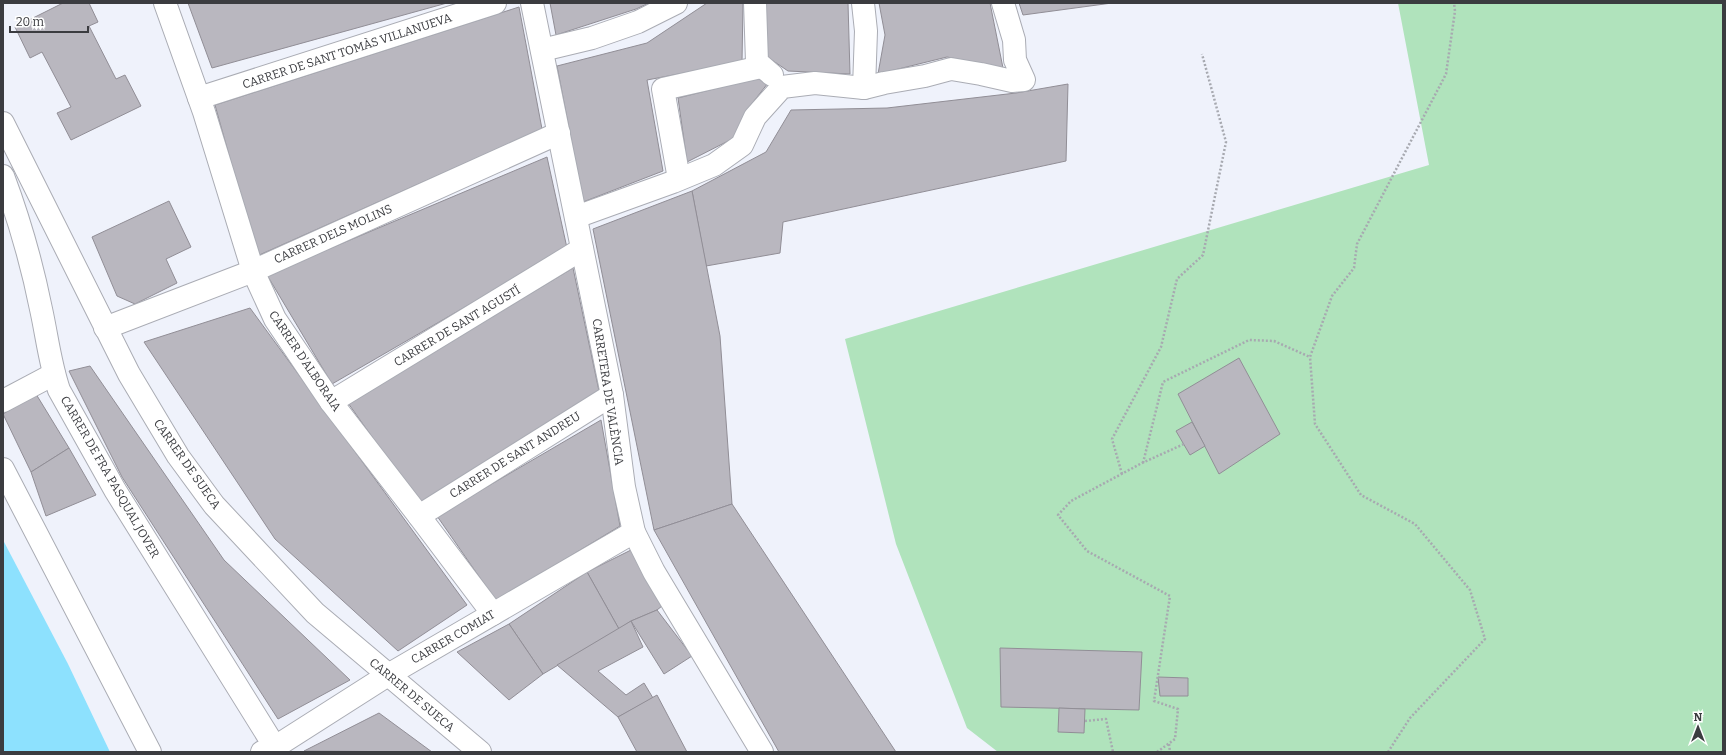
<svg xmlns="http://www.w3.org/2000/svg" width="1726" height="755" font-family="Bitter,serif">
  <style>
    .green { fill: #b0e3bc }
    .water { fill: #8de1fe }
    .building { fill: #b9b7bf; stroke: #918e96 }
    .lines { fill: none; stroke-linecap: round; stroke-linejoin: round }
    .street-casing { stroke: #aaacb4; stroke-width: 24 }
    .secondary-casing { stroke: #aaacb4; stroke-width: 24 }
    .path { stroke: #a7a9b0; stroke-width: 2.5; stroke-dasharray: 2 2; stroke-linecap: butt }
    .street { stroke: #fff; stroke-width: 22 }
    .secondary { stroke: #fff; stroke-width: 22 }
    .labels { text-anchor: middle; stroke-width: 3; stroke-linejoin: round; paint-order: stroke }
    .street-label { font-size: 12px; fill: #3b3c40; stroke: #fff }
  </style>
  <rect width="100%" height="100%" fill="#eff2fb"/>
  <polygon class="green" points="1398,3 1723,3 1723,752 998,752 967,728 896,544 845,339 1429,165"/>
  <polygon class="water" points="3,540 68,664 110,752 3,752"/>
  <g class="building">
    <polygon points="63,3 89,3 98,22 89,26 116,79 125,75 141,106 71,140 57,113 71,107 42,52 30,58 15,27"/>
    <polygon points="188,3 447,3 212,68"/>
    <polygon points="550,3 649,3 636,9 556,35"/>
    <polygon points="707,3 743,3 742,62 647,80 663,171 583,202 557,66 647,43"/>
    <polygon points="766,3 848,3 850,74 788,71 766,56"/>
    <polygon points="879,3 990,3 1003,68 947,57 878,74 885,35"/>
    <polygon points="1019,3 1112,3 1023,15"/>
    <polygon points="519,7 542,129 257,256 215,105"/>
    <polygon points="757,78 768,83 747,110 734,138 687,162 678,98"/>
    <polygon points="1068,84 1066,161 783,222 780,253 706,266 692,191 766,152 791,110 887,108 1016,93"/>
    <polygon points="547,157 567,248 332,384 267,275"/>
    <polygon points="692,191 720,336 732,504 654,530 593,229"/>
    <polygon points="169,201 191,247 166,259 177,283 135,304 117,296 92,237"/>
    <polygon points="573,268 599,391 419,503 348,403"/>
    <polygon points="250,308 467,605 398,651 275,539 144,342"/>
    <polygon points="1239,358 1280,434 1219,474 1178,394"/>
    <polygon points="90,366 224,560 350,680 278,719 122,477 69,371"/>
    <polygon points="36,394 69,448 31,472 3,414"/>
    <polygon points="601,420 620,526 496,601 437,516"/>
    <polygon points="1192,422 1205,446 1190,455 1176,431"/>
    <polygon points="69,448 96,495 46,516 31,472"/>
    <polygon points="732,504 896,752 779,752 654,530"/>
    <polygon points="633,549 662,606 657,610 631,621 619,629 587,572"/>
    <polygon points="587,572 619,629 543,674 509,624"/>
    <polygon points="657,610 692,656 664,674 631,621"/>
    <polygon points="631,621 643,647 598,671 626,695 644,683 653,698 618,717 557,665"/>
    <polygon points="509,624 543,674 509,700 457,652"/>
    <polygon points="1000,648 1142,652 1139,710 1001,707"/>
    <polygon points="1158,677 1188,678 1188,696 1160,696"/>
    <polygon points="657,695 687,752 637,752 618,717"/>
    <polygon points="1059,708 1085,709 1084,733 1058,732"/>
    <polygon points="379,713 432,752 304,751"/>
  </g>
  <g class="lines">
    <g class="street-casing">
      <g id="street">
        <polyline points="165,3 204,112 253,271 275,319 331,402 419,516 493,614"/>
        <polyline points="755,3 757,62 772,75"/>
        <polyline points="863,3 866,31 864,88"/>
        <polyline points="542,50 592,38 638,22 676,3"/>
        <polyline points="199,98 495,3"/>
        <polyline points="679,179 663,89 761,67"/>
        <polyline points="576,217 673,182 714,165 742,145 755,117 782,87 815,83 864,88 884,83 925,76 951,69 981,74 1012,81 1024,80 1015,60 1014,40 1003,3"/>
        <polyline points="105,328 253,271 559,133"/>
        <polyline points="3,401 54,374"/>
        <polyline points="331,402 582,249"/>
        <polyline points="3,469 150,752"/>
        <polyline points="419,516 612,395"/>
        <polyline points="262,752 275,747 388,675 634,532"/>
      </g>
    </g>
    <g class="secondary-casing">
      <g id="secondary">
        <polyline points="532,3 612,395 624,487 634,532 654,572 762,752"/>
        <polyline points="3,123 129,374 178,456 214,505 315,613 480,752"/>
        <path d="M3 176C19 219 32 264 41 309 47 336 50 364 59 390L115 490 278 752"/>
      </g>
    </g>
    <g class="path">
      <polyline points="1143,463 1163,382 1249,340 1274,341 1310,357"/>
      <polyline points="1122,474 1112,439 1161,347 1177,279 1203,255 1226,142 1202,54"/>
      <polyline points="1085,721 1106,719 1113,752"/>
      <polyline points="1169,744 1170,752"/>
      <polyline points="1157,752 1175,739 1178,709 1154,701 1170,596 1087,551 1058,515 1071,501 1142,463 1184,444"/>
      <polyline points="1388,752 1410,718 1485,639 1470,590 1415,524 1361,495 1315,424 1310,357 1332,296 1354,268 1357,244 1446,74 1455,11 1454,3"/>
    </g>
    <use href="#street" class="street"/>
    <use href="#secondary" class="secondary"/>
  </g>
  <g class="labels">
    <g class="street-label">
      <text transform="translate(347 51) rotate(-18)" y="4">CARRER DE SANT TOMÀS VILLANUEVA</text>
      <text transform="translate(333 234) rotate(-24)" y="4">CARRER DELS MOLINS</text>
      <text transform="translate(457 326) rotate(-31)" y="4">CARRER DE SANT AGUSTÍ</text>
      <text transform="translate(305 361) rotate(56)" y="4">CARRER D'ALBORAIA</text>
      <text transform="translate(608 392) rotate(81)" y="4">CARRETERA DE VALÈNCIA</text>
      <text transform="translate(515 455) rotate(-32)" y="4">CARRER DE SANT ANDREU</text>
      <text transform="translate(187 464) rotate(55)" y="4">CARRER DE SUECA</text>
      <text transform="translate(110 477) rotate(60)" y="4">CARRER DE FRA PASQUAL JOVER</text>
      <text transform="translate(453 637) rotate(-30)" y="4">CARRER COMIAT</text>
      <text transform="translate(412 695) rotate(40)" y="4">CARRER DE SUECA</text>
    </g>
  </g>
  <rect width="1726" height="755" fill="none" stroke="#3b3c40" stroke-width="8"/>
  <g transform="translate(1698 727)" stroke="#ffffff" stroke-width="3" paint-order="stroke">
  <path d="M0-3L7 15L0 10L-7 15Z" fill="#3b3c40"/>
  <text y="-6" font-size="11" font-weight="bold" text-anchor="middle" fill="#3b3c40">N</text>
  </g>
  <path d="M10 26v6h78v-6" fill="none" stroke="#3b3c40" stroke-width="2"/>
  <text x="16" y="26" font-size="12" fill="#3b3c40" stroke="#ffffff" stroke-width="3" paint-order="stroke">20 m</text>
</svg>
